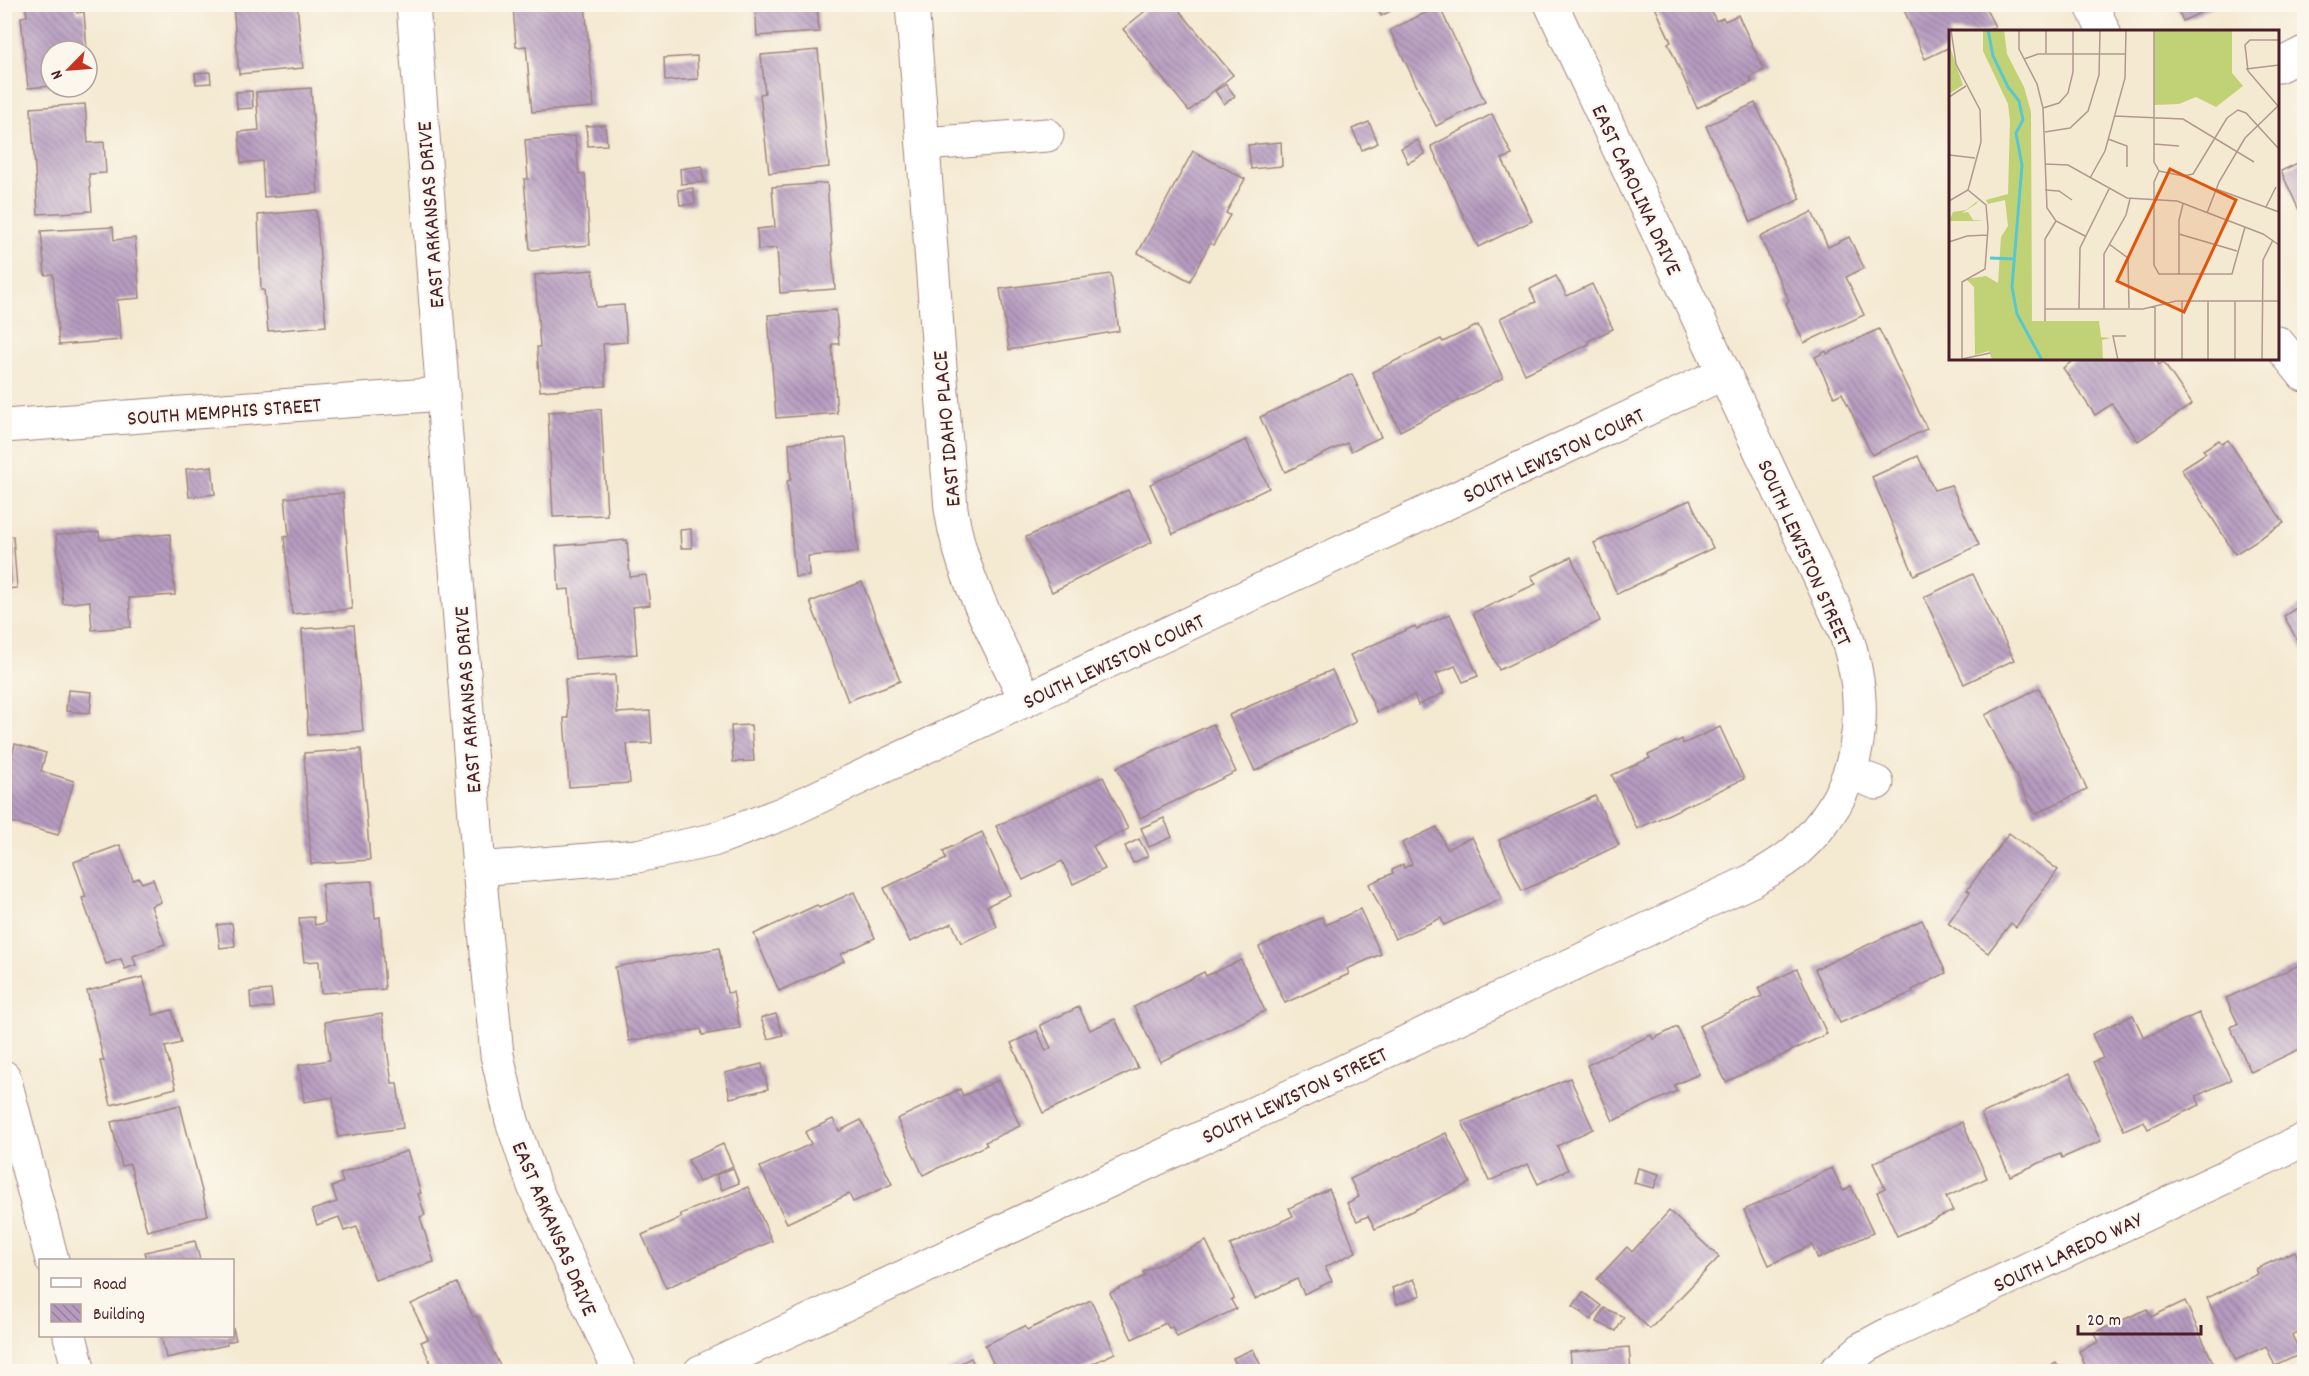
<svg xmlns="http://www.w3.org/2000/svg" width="2309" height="1376" font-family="Dekko,sans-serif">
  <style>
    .building { fill: url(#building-back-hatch) }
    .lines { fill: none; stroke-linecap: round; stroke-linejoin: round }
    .minor-casing { stroke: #9f847e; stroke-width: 35 }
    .minor { stroke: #fff; stroke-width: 33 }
    .labels { text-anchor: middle; stroke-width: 4.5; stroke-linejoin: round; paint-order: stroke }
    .street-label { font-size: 22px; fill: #4a1f2b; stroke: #fbf7ec }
    .inset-river { fill: none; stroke: #59c7cf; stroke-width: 3 }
    .inset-road { fill: none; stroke: #b0988f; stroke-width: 1.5 }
    .view { fill: #e0560e; fill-opacity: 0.15; stroke: #e0560e; stroke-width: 3 }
    .inset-edge { fill: none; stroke: #4a1f2b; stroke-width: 3 }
  </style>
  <defs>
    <pattern id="building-back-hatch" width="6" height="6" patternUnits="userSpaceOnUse" patternTransform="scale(1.5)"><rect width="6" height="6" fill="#b59bc0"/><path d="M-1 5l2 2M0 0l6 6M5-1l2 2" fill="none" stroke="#957e9c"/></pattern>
  </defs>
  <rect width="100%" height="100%" fill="#fbf7ec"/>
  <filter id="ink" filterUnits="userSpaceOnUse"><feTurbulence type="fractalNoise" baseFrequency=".0167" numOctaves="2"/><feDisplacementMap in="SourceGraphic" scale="12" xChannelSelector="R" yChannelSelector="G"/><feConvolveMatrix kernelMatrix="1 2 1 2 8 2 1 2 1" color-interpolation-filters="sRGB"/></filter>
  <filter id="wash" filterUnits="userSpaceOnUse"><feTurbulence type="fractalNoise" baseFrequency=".008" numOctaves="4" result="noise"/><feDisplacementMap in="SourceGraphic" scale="24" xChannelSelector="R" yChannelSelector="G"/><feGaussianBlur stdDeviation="1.35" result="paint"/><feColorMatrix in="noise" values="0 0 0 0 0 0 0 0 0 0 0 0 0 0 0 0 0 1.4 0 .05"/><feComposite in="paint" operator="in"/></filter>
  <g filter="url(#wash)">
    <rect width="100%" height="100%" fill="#f4e9d1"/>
    <g id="blocks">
      <g class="building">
        <polygon points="25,4 76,4 77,13 84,12 87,51 51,51 51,86 28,88 21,17 27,16"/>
        <polygon points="233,4 297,4 303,68 239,74"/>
        <polygon points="513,4 585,4 594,107 532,112 526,46 516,47"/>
        <polygon points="755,4 817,4 819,32 757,36"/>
        <polygon points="1029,4 1098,4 1098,8 1028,7"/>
        <polygon points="1154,4 1174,4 1233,75 1189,111 1123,29"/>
        <polygon points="1376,4 1404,4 1381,16"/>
        <polygon points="1660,4 1717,4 1710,8 1716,21 1723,18 1725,21 1738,15 1764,70 1750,77 1752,82 1697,108 1668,43 1671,42 1655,7"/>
        <polygon points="2175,4 2218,4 2183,21"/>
        <polygon points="1902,5 1984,5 1995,27 1985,32 1950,32 1950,47 1925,59"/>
        <polygon points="1439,6 1485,102 1436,126 1390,30"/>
        <polygon points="818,50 829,167 769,173 760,94 765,93 761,55"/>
        <polygon points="697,56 698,79 665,81 664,58"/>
        <polygon points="210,72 211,83 196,84 195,73"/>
        <polygon points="1226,84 1235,96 1224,104 1215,91"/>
        <polygon points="311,88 318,193 264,197 262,161 241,163 239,132 259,130 256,92"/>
        <polygon points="252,91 253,108 237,109 236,92"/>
        <polygon points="1755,103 1801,199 1751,222 1706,126"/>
        <polygon points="85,104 88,143 104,142 106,173 89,174 92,211 38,214 31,108"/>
        <polygon points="1492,114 1512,155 1502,159 1532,221 1478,247 1431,146"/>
        <polygon points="1369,122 1378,143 1362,150 1352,129"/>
        <polygon points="605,125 607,145 588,146 586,126"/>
        <polygon points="575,136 579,174 585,174 590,245 530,250 524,179 528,179 525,140"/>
        <polygon points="1418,140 1425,154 1408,163 1401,148"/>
        <polygon points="1281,142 1282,166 1251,169 1248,145"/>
        <polygon points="1193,151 1245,179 1226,213 1230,215 1213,245 1210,243 1190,281 1138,253"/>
        <polygon points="2304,160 2304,221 2281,171"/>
        <polygon points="702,166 704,182 681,184 680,169"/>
        <polygon points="827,183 835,289 780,293 777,248 758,250 757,229 775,227 772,187"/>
        <polygon points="693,188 695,204 680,205 678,190"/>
        <polygon points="316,210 326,326 268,331 264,290 261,290 258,215"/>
        <polygon points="1812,212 1828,247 1849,237 1864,268 1846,277 1864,315 1804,343 1786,303 1789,301 1760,237"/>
        <polygon points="113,227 114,240 135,238 140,298 117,300 121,340 59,345 53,274 45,275 41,231"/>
        <polygon points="593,270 596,307 624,305 627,342 603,344 606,386 540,391 537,347 540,347 535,275"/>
        <polygon points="1111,274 1119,331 1009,350 1000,289"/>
        <polygon points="1556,276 1567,296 1592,284 1613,329 1588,341 1589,344 1525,374 1500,318 1536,302 1530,289"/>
        <polygon points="836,310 839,344 832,344 837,413 776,418 768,315"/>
        <polygon points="1478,325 1503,378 1400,431 1372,372 1441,339 1443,342"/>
        <polygon points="1879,329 1927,429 1872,455 1842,393 1834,397 1815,357 1826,351 1827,354"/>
        <polygon points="2077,358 2155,358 2159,365 2163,362 2192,404 2138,441 2112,404 2095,415 2063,368"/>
        <polygon points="1352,374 1381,437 1351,451 1347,443 1285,472 1260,417"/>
        <polygon points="601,409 607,515 553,517 548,412"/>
        <polygon points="846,438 858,552 808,556 809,576 795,577 787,481 791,480 789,443"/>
        <polygon points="1246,440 1269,488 1173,534 1150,484"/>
        <polygon points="2219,440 2222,444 2228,440 2284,523 2235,554 2181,469 2206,453 2203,450"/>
        <polygon points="1918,456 1934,490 1951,485 1979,545 1914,575 1872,477"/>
        <polygon points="212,466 215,494 189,497 186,469"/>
        <polygon points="1128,490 1152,542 1052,592 1026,537"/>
        <polygon points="343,493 352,609 292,614 284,537 289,536 285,498"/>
        <polygon points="1690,500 1713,548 1617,594 1594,543"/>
        <polygon points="691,529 692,548 681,548 680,530"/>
        <polygon points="99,532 100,540 170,534 175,595 129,598 131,627 92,630 90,601 63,604 56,535"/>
        <polygon points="13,536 17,588 4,589 4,537"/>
        <polygon points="627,540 630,577 646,575 650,605 633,607 637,654 575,659 569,589 559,590 556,546"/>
        <polygon points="1571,557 1600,621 1499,670 1473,613 1536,584 1531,576"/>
        <polygon points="1973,574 2014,660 1964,684 1924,597"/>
        <polygon points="862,582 900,681 848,701 810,602"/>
        <polygon points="2304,603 2304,653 2284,616"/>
        <polygon points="1450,614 1478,676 1463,682 1455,666 1436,674 1444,693 1418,705 1414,695 1377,712 1350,655 1415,626 1417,629"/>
        <polygon points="354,625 363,731 308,735 302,629"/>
        <polygon points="1332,670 1356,722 1255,771 1229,715"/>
        <polygon points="615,675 617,713 650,711 652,743 627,744 630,783 569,787 564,718 568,718 565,679"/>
        <polygon points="2039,688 2087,789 2035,814 1985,715"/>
        <polygon points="68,690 92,692 90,713 66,711"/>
        <polygon points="1213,724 1236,772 1140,818 1117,767"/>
        <polygon points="751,725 754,761 733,762 731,726"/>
        <polygon points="1720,727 1744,779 1637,829 1612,775 1650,758 1648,755 1682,739 1683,744"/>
        <polygon points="15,744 46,753 41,771 74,781 58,835 4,820 4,763 9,765"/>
        <polygon points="361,749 370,860 311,864 304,753"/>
        <polygon points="1103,777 1128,829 1093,846 1105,869 1073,884 1062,861 1023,880 996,826"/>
        <polygon points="1595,796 1619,845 1522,891 1499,840"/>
        <polygon points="1164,818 1172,837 1149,847 1141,828"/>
        <polygon points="1437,827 1447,849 1472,837 1502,899 1444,925 1441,918 1395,939 1369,884 1393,873 1392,870 1403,864 1404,868 1412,864 1402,843"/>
        <polygon points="982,832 1010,895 987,906 997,927 961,943 952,923 910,942 884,888 946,859 943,851"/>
        <polygon points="2009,833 2058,870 2016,927 2011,923 1988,953 1948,923 1970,892 1967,890"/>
        <polygon points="1139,839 1148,856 1133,863 1125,846"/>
        <polygon points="120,845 133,880 139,878 142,883 153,879 161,902 151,906 165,944 133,956 136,965 125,969 121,959 106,964 82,898 86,897 74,862"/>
        <polygon points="372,881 375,918 380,917 385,989 321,993 319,961 304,962 299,918 314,917 315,925 325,923 322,884"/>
        <polygon points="854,892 875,938 841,954 844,961 779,991 754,934 817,905 819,908"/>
        <polygon points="1360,909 1381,954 1347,969 1349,974 1285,1003 1259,947 1322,917 1326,925"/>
        <polygon points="1922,920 1946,973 1912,990 1913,992 1840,1023 1815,969"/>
        <polygon points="232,923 235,946 220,948 217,925"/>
        <polygon points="719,948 727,993 733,992 740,1028 702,1035 701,1029 629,1041 615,967"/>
        <polygon points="1241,960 1265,1011 1160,1062 1134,1007 1204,972 1206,976"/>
        <polygon points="2304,963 2304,1030 2300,1032 2304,1047 2251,1072 2230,1027 2238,1024 2226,998"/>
        <polygon points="1797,969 1827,1034 1726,1082 1699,1026 1762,996 1758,988"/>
        <polygon points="143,977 153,1015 172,1010 181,1043 165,1047 176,1088 111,1105 100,1061 104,1061 87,991"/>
        <polygon points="271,990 273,1007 251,1009 250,992"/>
        <polygon points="1079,1007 1090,1030 1115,1019 1138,1068 1043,1113 1011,1043 1037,1031 1046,1051 1051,1048 1040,1025"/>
        <polygon points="2199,1013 2231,1080 2196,1096 2200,1105 2148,1129 2144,1121 2124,1130 2093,1062 2103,1058 2092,1034 2133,1015 2144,1038"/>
        <polygon points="382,1014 392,1083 397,1083 403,1128 338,1137 333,1097 304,1102 299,1065 330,1060 325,1022"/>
        <polygon points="776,1014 783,1035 768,1039 761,1018"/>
        <polygon points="1677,1027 1699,1074 1674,1085 1677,1091 1613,1121 1587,1065 1651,1035 1653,1039"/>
        <polygon points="762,1064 768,1089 730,1098 725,1073"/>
        <polygon points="2070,1073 2101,1141 2062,1158 2060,1154 2010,1176 1981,1114"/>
        <polygon points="1570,1078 1593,1129 1557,1146 1568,1170 1538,1184 1528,1164 1489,1181 1462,1122"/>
        <polygon points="999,1080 1020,1126 985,1142 987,1145 923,1175 897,1119 960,1089 963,1096"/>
        <polygon points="180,1105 208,1215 147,1231 130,1164 122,1166 111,1122"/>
        <polygon points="833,1119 839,1131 861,1120 892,1184 853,1202 849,1194 787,1223 760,1167 811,1144 805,1132"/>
        <polygon points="1962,1122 1987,1178 1946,1197 1953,1211 1897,1236 1877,1192 1885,1188 1873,1163"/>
        <polygon points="1446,1133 1470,1183 1375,1229 1368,1216 1357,1221 1347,1203 1359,1197 1350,1179"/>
        <polygon points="723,1144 733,1166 699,1182 688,1160"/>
        <polygon points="407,1151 421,1193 418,1194 425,1215 420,1217 434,1262 375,1280 357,1227 344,1231 339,1217 317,1225 312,1210 337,1202 332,1187 343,1182 340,1174"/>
        <polygon points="733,1168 739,1183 722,1190 716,1175"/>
        <polygon points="1638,1168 1659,1174 1654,1188 1634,1183"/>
        <polygon points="1832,1168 1843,1191 1851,1186 1873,1233 1818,1259 1812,1245 1769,1265 1744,1210"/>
        <polygon points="748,1187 772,1241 666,1288 642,1235 682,1217 680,1214"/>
        <polygon points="1329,1189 1356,1252 1325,1267 1332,1281 1304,1294 1297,1279 1255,1299 1230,1245 1293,1216 1289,1208"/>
        <polygon points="1669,1211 1719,1257 1650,1329 1597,1279 1627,1247 1632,1252"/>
        <polygon points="195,1241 200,1260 147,1260 145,1252"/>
        <polygon points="1206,1241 1234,1298 1231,1300 1236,1309 1177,1337 1172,1327 1169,1328 1166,1323 1132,1339 1110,1293 1145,1276 1143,1272"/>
        <polygon points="2295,1251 2304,1271 2304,1329 2292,1335 2301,1354 2275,1366 2266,1346 2236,1360 2207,1298 2258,1274 2256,1269"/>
        <polygon points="1414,1279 1421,1295 1397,1304 1392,1288"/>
        <polygon points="457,1283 473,1317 476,1316 503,1372 435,1372 421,1342 428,1339 411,1304"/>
        <polygon points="1583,1292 1601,1306 1591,1320 1573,1306"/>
        <polygon points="1091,1300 1115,1353 1081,1369 1083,1372 997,1372 985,1345 1025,1326 1027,1330"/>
        <polygon points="2185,1301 2216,1369 2211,1372 2088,1372 2079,1351 2098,1342 2094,1333 2147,1309 2151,1317"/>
        <polygon points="1604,1308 1624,1317 1616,1331 1597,1322"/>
        <polygon points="233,1328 236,1340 227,1342 227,1345 166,1358 161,1336 232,1336"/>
        <polygon points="1629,1347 1631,1372 1572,1372 1570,1352"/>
        <polygon points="1253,1349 1263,1370 1239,1372 1233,1358"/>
        <polygon points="971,1358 977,1372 942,1372"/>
        <polygon points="2056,1363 2060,1372 2037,1372"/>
        <polygon points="229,1366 230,1372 210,1372 210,1371"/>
        <polygon points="1194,1367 1205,1372 1183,1372 1183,1371"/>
      </g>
    </g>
  </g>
  <g filter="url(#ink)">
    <use href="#blocks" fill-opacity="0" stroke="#9f847e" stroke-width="1.5"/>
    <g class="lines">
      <g class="minor-casing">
        <g id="minor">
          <polyline points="413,4 479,869 497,1055 512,1121 534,1186 620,1372"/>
          <path d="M912 4 951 509C961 578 997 638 1026 700"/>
          <polyline points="2091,4 2104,32"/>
          <polyline points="2278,66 2304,53"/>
          <polyline points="923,144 1047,135"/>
          <polyline points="2278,343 2304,375"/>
          <polyline points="4,426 443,394"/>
          <polyline points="1851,773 1877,783"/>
          <polyline points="479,869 637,856 713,840 784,813 1724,373"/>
          <polyline points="4,1077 52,1260"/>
          <polyline points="70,1336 79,1372"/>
          <path d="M700 1372 1753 880C1767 871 1783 863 1795 852 1863 792 1873 710 1844 629L1551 4"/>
          <polyline points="1835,1372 1863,1348 1889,1334 2304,1140"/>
        </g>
      </g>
      <use href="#minor" class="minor"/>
    </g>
  </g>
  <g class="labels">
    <g class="street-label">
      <text transform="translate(1638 189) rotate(65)" y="8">EAST CAROLINA DRIVE</text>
      <text transform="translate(429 215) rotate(-94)" y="8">EAST ARKANSAS DRIVE</text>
      <text transform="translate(224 410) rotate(-4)" y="8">SOUTH MEMPHIS STREET</text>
      <text transform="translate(945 429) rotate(-95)" y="8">EAST IDAHO PLACE</text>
      <text transform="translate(1553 454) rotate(-25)" y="8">SOUTH LEWISTON COURT</text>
      <text transform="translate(1806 552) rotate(66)" y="8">SOUTH LEWISTON STREET</text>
      <text transform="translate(1113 660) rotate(-25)" y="8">SOUTH LEWISTON COURT</text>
      <text transform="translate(466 700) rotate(-94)" y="8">EAST ARKANSAS DRIVE</text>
      <text transform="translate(1294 1094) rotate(-25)" y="8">SOUTH LEWISTON STREET</text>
      <text transform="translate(556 1228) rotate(67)" y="8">EAST ARKANSAS DRIVE</text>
      <text transform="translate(2067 1251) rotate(-25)" y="8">SOUTH LAREDO WAY</text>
    </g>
  </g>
  <g transform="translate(1949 30)">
    <rect width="330" height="330" fill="#f4e9d1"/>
    <path d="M34 0H55L58 24 75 57 82 82 83 291H150L152 307 162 308 153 310 154 330H43L40 321 26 325 25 257 17 249 37 246 49 253 52 207 59 196 56 170 39 174 37 170 59 164 61 91 59 74 34 21ZM205 0H283V43L294 56 267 77 247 67 230 74 205 75ZM1 17 14 55 0 64V17ZM30 170 27 174 13 183 19 182 24 190 36 191H0L4 182 17 180Z" fill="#c0d275"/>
    <path class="inset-river" d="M39 0 44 26 59 57 70 71 74 90 67 103 73 135 63 257 68 284 93 330M41 228 66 229"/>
    <path class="inset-road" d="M205 0V132L210 141M70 1V19L88 54 94 78 98 178 107 191 136 206M97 23V1M75 29 89 24H177M297 39 330 35M0 67 17 56M329 76 299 41 296 15 301 10H330M94 78 110 73 119 63 124 42V0M165 86 234 89 305 132M96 102 121 98 139 81 150 45 151 1M159 109 178 116V137M205 114 230 116M0 125 26 128M96 134 119 135 178 168 228 171 314 204 330 215M210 141 205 152V235L210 244H283L296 197M210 141 234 146 244 144 278 88 289 80 297 83 330 119M141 148 156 121 176 48 177 0M267 159 330 182M96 160 110 161 123 170M0 171 19 160 32 112 31 80 7 34 2 0M317 177 327 157M258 183 270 152 296 108 330 75M230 204 288 221M0 212 18 206 38 205M160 214 179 228 180 278M230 245V190L234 174M233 271V330M259 271V330M286 271V330M206 276V330M96 279H194L227 271H330M130 279 131 218 160 159M155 279V224L177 185 181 169M96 291V209L107 191M13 329 41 323M13 330V252L36 239 39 198 37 175 19 160M169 330 164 306H177M313 330 314 230 324 210"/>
    <path class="view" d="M221 139 287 170 235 282 168 251Z"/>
    <rect width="330" height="330" class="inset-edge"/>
  </g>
  <rect width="2309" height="1376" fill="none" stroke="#fbf7ec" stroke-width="24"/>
  <rect x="39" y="1259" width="195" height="78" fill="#fbf7ec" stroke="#b4a19f" stroke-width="1.5"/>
  <rect x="51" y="1278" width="30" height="9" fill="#ffffff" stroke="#b4a19f" stroke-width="1.5"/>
  <text x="93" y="1289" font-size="18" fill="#4a1f2b">Road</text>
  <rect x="51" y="1304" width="30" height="18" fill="url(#building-back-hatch)" stroke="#b4a19f" stroke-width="1.5"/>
  <text x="93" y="1319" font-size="18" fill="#4a1f2b">Building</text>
  <g transform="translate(69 69) rotate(245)"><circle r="28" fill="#fbf7ec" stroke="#b4a19f" stroke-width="1.5"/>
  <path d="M0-4.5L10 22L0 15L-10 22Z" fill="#c8321e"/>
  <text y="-9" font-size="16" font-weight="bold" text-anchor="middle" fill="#4a1f2b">N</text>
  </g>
  <path d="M2078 1325v9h123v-9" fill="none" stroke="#4a1f2b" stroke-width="3"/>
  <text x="2087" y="1325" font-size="18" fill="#4a1f2b" stroke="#fbf7ec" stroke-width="4.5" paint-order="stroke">20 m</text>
</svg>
